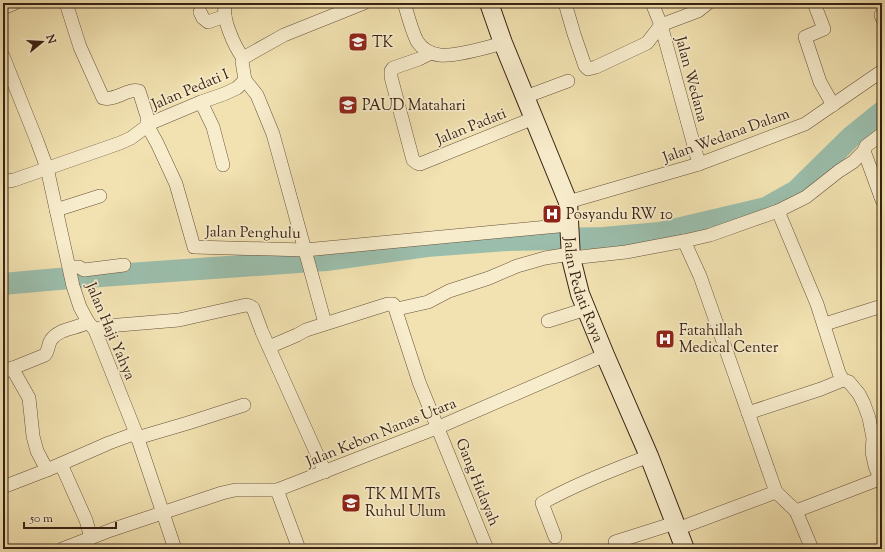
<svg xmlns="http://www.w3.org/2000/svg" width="885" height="552" font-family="'Sorts Mill Goudy',serif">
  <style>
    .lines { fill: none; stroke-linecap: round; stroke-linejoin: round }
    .river { stroke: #9bbeac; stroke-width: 22 }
    .street-casing { stroke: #67513a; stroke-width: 14 }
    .secondary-casing { stroke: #392113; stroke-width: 20 }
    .street { stroke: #f7eccc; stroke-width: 13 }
    .secondary { stroke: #f7eccc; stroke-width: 18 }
    .labels { text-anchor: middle; stroke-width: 3.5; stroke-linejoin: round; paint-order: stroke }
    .poi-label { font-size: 15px; fill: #392113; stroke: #f7eccc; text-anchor: start }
    .street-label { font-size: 15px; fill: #392113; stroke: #f7eccc }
  </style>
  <rect width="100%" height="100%" fill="#f2e2b1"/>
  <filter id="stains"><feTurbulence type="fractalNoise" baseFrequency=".005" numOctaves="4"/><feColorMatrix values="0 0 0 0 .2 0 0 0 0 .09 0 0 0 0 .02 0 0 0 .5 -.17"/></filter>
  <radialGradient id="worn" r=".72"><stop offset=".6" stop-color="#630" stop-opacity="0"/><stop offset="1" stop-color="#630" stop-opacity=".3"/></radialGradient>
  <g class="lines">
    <polyline class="river" points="3,284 58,279 326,260 427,246 507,240 603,238 660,233 766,208 796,191 851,137 882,112"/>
    <g class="street-casing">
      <g id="street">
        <path d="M66 3 80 47 103 98C115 101 128 88 139 91L147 116V125L157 143 176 184 194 247 305 250 569 225"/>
        <path d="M226 3C220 16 235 47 243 58"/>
        <path d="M404 3C408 15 411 29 417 41 422 49 431 54 440 55 453 57 489 47 503 43"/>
        <polyline points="565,3 574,34 585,66 588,69 596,67 647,43 661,25 698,11 708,3"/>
        <polyline points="652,3 661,25 699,164"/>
        <polyline points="814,3 824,29 805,37 820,82 833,105"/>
        <polyline points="3,8 15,3"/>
        <polyline points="200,12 203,18 208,22 225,16"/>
        <polyline points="881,15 882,18"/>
        <polyline points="431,53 419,59 393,68 391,71 391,77 413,160 417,163 420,164 534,118"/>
        <polyline points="3,56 37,141 47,168 73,286 80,307 88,322 95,330 136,433 175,549"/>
        <polyline points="245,80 257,95 273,134 325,323"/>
        <polyline points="525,97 568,81"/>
        <polyline points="201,102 213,127 223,165"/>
        <polyline points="882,134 866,146 864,151 882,200"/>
        <polyline points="3,182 14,180 120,143 131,138 151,123 201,102 224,94 237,88 245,80 242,61 243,58 284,35 364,3"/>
        <polyline points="568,202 699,164 805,124 882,71"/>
        <polyline points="56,210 100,196"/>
        <polyline points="778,211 817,304 839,373 843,380 849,382 859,394 864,404 869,418 873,438 872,452 875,466 882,484"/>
        <polyline points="684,241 700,276 776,492 796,511 812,549"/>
        <polyline points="571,258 626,252 684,241 710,235 778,211 806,197 839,171 853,162 864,151"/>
        <polyline points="70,267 79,267 84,270 124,265"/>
        <polyline points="397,309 428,302 449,291 489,278 517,266 545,258 570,254"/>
        <polyline points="548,321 586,309"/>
        <polyline points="825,324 882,306"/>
        <polyline points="95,330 107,326 179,320 246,305 250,306 253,308 262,332 325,472"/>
        <polyline points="269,347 297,335 306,330 388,304 393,304 394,305 419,382 487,549"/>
        <polyline points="12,368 29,398 33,436 37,451 47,470"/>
        <path d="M3 372 45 355C49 350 48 344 51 340 59 328 77 329 88 322"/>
        <polyline points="748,413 821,389 843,380"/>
        <polyline points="137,438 188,423 244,405"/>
        <polyline points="61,464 86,520 91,538"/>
        <polyline points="3,487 47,470 109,443 136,433"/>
        <polyline points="277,490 299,549"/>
        <polyline points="796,511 882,478"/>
        <polyline points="677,529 776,492"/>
        <path d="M555 537 542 503C576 484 613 470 649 456"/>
        <polyline points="615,542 675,523"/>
        <polyline points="62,549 111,530 222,493 235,490 277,490 439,427 605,355"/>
      </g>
    </g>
    <g class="secondary-casing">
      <g id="secondary">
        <path id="s1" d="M489 3 503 43 568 202 571 258 580 294 605 355 649 456 685 549"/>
      </g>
    </g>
    <use href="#street" class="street"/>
    <use href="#secondary" class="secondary"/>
  </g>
  <defs>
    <g id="school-square" transform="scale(1)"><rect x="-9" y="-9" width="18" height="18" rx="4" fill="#8f2418" stroke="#f7eccc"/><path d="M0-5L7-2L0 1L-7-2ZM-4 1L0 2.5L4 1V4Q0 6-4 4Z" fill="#fff"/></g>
    <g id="hospital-square" transform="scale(1)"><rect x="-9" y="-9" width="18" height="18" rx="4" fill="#8f2418" stroke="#f7eccc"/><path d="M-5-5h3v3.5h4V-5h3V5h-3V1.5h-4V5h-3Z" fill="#fff"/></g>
  </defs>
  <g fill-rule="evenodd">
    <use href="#school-square" x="358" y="42"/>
    <use href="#school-square" x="348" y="105"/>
    <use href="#hospital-square" x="552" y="214"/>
    <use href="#hospital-square" x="665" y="339"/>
    <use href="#school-square" x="351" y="503"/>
  </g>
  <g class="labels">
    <g class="poi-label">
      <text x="372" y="47">TK</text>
      <text x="362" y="110">PAUD Matahari</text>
      <text x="566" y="219">Posyandu RW 10</text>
      <text x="679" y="335">Fatahillah<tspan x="679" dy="17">Medical Center</tspan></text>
      <text x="365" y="499">TK MI MTs<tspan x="365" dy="17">Ruhul Ulum</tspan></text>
    </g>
    <g class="street-label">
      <text transform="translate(692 79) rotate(75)" y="5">Jalan Wedana</text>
      <text transform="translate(190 89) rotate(-23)" y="5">Jalan Pedati I</text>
      <text transform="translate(471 126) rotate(-22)" y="5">Jalan Padati</text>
      <text transform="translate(726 135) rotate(-20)" y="5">Jalan Wedana Dalam</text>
      <text transform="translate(253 232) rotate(1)" y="5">Jalan Penghulu</text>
      <text dy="5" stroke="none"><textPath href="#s1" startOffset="304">Jalan Pedati Raya</textPath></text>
      <text transform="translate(111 331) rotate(67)" y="5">Jalan Haji Yahya</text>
      <text transform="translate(381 432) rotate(-22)" y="5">Jalan Kebon Nanas Utara</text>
      <text transform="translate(478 482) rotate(68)" y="5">Gang Hidayah</text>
    </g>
  </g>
  <rect width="885" height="552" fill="none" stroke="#f2e2b1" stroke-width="16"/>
  <rect x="4" y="4" width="877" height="544" fill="none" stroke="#392113" stroke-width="2"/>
  <rect x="8" y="8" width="869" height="536" fill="none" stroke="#392113"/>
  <g transform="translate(42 42) rotate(72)" stroke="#f7eccc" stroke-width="3" paint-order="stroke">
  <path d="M0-3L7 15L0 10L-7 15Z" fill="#392113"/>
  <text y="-6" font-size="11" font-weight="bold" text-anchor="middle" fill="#392113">N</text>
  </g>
  <path d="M24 522v6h92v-6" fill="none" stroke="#392113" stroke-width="2"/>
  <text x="30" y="522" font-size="12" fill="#392113" stroke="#f7eccc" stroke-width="3" paint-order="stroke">50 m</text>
  <rect width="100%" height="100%" filter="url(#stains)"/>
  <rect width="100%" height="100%" fill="url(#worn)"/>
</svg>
